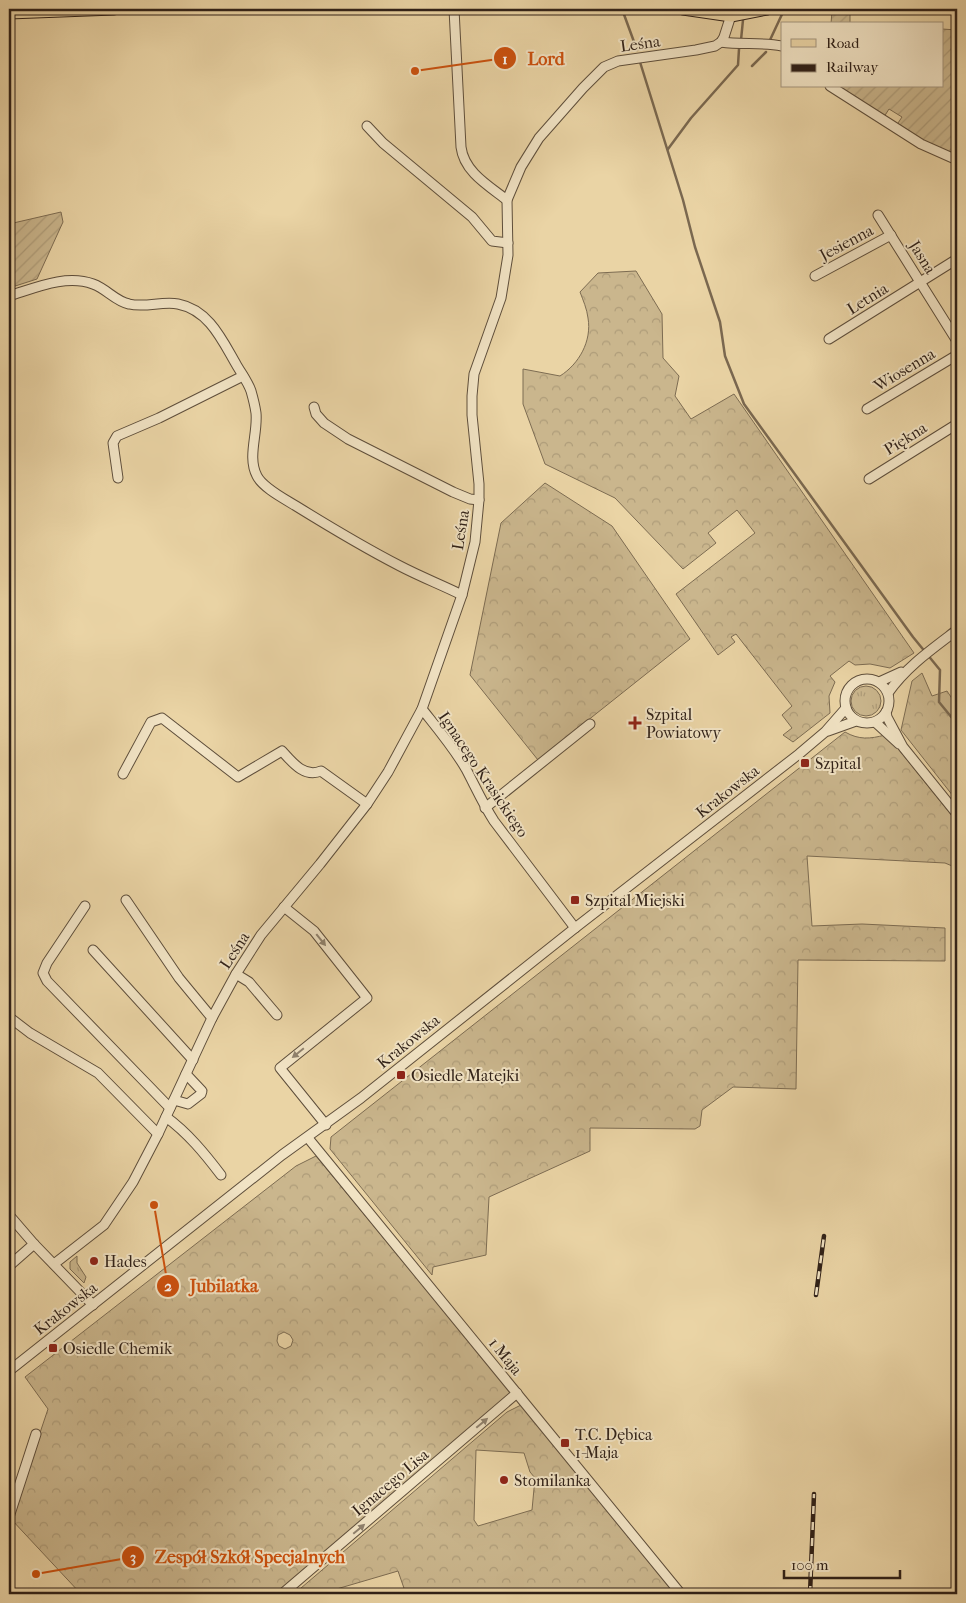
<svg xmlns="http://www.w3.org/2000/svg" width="966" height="1603" font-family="'IM FELL French Canon',serif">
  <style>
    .grass { fill: url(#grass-tufts); stroke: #7d6c52 }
    .forest { fill: url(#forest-crowns); stroke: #7d6c52; fill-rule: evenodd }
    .garden { fill: url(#garden-furrows); stroke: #7d6c52 }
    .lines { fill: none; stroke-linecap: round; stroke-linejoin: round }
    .stream { stroke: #7a6850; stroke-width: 2.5 }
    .minor-casing { stroke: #5e4e3b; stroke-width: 11 }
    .major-casing { stroke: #302118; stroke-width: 13 }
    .minor { stroke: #f1e3c4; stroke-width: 9 }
    .major { stroke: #ead4a5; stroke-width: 11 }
    .rail-casing { stroke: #302118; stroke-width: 4.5 }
    .rail { stroke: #f1e3c4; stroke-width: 2.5; stroke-dasharray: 8; stroke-linecap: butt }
    .oneway { fill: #90826e }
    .poi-dot { fill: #8f2418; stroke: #f1e3c4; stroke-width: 2 }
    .labels { text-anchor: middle; stroke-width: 4; stroke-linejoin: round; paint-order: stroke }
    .street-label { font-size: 16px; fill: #302118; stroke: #f1e3c4 }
    .poi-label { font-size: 16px; fill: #302118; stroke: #f1e3c4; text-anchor: start }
    .leader { fill: none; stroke: #cc510e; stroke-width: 2 }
    .callout-dot { fill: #cc510e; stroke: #f1e3c4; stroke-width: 2 }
    .mark-label { font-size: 15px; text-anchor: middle; font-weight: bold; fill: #fff }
    .callout-label { font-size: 18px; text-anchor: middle; font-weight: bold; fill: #cc510e; stroke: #f1e3c4; stroke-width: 4; stroke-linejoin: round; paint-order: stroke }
  </style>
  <defs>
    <pattern id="grass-tufts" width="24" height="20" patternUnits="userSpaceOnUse" patternTransform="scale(1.25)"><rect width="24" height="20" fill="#cab68d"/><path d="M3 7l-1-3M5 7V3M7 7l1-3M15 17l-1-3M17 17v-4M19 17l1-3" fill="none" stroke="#ae9c79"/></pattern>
    <pattern id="forest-crowns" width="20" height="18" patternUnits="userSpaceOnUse" patternTransform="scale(1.25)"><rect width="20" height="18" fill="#cab68d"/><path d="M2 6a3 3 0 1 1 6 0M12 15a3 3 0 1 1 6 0" fill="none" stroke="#ae9c79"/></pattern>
    <pattern id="garden-furrows" width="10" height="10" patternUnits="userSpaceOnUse" patternTransform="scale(1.25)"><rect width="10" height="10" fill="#cab68d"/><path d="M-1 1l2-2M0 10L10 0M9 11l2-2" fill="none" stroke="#ae9c79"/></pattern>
  </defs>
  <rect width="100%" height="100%" fill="#ead4a5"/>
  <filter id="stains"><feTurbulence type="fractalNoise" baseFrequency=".004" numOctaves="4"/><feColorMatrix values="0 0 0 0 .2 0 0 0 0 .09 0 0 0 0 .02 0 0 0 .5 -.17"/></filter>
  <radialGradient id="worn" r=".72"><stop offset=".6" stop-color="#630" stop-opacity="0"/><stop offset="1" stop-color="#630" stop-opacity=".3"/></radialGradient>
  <g class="grass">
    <circle cx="866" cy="701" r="15"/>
    <polygon points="77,1256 77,1263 86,1277 84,1283 70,1269 70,1262"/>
  </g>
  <g class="forest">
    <path d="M636 271 662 314 663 358 679 376 675 396 691 419 734 394 914 653 890 668 870 664 855 665 849 661 830 676 835 682 829 696 830 713 793 742 783 735 792 728 782 715 792 706 736 634 731 637 735 642 718 655 676 594 755 533 737 510 708 533 716 543 683 569 615 498 545 464 523 404V369L560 376C579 364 592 341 588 318 587 309 583 300 580 292L598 273Z"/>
    <polygon points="545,483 612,526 690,639 538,760 470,675 501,523"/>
    <polygon points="922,673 932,696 947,691 957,706 957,801 901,730 912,681"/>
    <path d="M845 732C859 740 870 739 885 735L900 751 957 822V868L945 863 807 856 812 926 862 924 945 928V961L798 960 796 1089 733 1087 702 1110 700 1126 695 1129 590 1128V1151L489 1197 486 1255 433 1267 432 1275 330 1149 331 1137Z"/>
    <path d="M316 1156 510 1391V1394L278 1594H81L11 1519 48 1409 25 1377 296 1166ZM284 1332 290 1335 293 1340 291 1346 285 1349 279 1346 277 1341 278 1335Z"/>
    <path d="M521 1405 675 1594H406L398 1571 323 1593V1594H294L507 1412ZM476 1450 524 1453 530 1472 535 1478 532 1510 478 1526 474 1520Z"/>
  </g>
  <g class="garden">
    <polygon points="841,9 850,9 850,24 831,24 832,11"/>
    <polygon points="942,29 957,30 957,157 927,144 896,126 902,117 889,109 884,117 838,86 942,86"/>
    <polygon points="61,212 63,222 37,279 9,288 9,224"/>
  </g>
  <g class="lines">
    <g class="stream">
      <polyline points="622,9 637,50"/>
      <polyline points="741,40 743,20"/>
      <polyline points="770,40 784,10"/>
      <polyline points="640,62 683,200 695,247 720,322 725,356 744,404 913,637 940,670 939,702 957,724"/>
      <polyline points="752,66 766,52"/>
      <polyline points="668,149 691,118 738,65 739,49"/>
    </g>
    <g class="minor-casing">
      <g id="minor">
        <path d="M454 9 461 147C464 172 489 186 507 200"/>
        <path d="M721 42C741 45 762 42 782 46"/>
        <polyline points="830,86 921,144 957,160"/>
        <polyline points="367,126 383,143 472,217 492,241 508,243"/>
        <polyline points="878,215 957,341"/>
        <polyline points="815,276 891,235"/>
        <path d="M9 296C35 288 66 274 93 284 107 289 115 301 129 304 145 308 162 301 178 304 209 310 222 340 236 364 241 373 248 382 251 391 253 398 255 406 256 413 258 434 247 457 257 476 263 488 285 499 296 506 330 527 365 548 400 566 421 577 442 585 462 595"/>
        <polyline points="829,339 957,259"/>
        <polyline points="314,407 316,414 324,423 348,439 453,492 470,499 479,500"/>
        <polyline points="867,409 957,355"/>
        <polyline points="118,478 113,443 117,436 159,418 243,376"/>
        <polyline points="869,479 957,424"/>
        <circle cx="867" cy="701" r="22"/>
        <polyline points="879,682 901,672"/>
        <path d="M888 693C906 667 932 649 957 630"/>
        <path d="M422 709C437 728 454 748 466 769 475 786 483 804 494 821L575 928"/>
        <polyline points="886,712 887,717 903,747 957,814"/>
        <polyline points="875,722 899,744"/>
        <polyline points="828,731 856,721"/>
        <path d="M123 774 151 722 162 718 238 777 282 751C292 762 304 778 321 771L367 804"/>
        <polyline points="485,808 590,724"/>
        <polyline points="126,900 179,978 212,1018"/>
        <polyline points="85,906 47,963 43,973 47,981 170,1108"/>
        <polyline points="284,907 314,931 367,998 280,1068 326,1125"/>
        <polyline points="93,950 193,1060"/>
        <polyline points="236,974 249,982 277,1015"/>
        <polyline points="9,1017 30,1033 98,1073 158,1134"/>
        <polyline points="174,1100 188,1104 201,1094 202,1091 186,1074"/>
        <path d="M166 1117C188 1133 205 1154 221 1175"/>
        <polyline points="308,1138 681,1594"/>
        <polyline points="9,1215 34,1244 93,1305"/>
        <polyline points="54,1264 104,1225 133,1182 158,1134 212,1018 236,974 261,935 320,864 367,804 388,772 422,709 462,595 475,542 479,500 479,484 472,415 472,396 474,374 501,298 508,255 507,200 521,167 539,138 583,88 604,67 618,61 696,50 715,46 721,42 724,37 733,9"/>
        <polyline points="9,1266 34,1244"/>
        <polyline points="9,1371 282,1155 361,1098 575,928 799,754 825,732 846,708"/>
        <polyline points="9,1517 36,1434"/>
        <polyline points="282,1594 517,1393"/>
      </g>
    </g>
    <g class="major-casing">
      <g id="major">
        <polyline points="683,9 731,16 767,9"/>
        <polyline points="9,13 114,9"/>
      </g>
    </g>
    <use href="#minor" class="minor"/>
    <use href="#major" class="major"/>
    <g class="rail-casing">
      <g id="rail">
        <polyline points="816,1295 824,1236"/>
        <polyline points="810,1594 814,1494"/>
      </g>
    </g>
    <use href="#rail" class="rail"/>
  </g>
  <defs><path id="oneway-solid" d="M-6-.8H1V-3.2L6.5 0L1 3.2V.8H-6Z" transform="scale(1.25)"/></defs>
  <g class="oneway">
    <use href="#oneway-solid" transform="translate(321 940) rotate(51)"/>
    <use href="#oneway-solid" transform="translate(298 1053) rotate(141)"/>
    <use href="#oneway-solid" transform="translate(482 1423) rotate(-40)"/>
    <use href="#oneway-solid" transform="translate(359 1529) rotate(-40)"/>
  </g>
  <g class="poi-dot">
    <path d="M632.5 715.5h5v5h5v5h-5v5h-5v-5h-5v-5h5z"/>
    <rect x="800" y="758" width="10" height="10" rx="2.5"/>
    <rect x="570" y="895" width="10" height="10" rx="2.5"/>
    <rect x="396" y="1070" width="10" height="10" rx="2.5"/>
    <circle cx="94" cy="1261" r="5"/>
    <rect x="48" y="1343" width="10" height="10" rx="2.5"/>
    <rect x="560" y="1438" width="10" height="10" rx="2.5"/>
    <circle cx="504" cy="1480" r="5"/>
  </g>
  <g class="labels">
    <g class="street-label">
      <text transform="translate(640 43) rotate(-8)" y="6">Leśna</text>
      <text transform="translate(846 242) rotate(-28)" y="6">Jesienna</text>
      <text transform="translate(923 257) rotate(58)" y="6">Jasna</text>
      <text transform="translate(867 298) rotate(-32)" y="6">Letnia</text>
      <text transform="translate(904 369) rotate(-31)" y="6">Wiosenna</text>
      <text transform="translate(905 438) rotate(-32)" y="6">Piękna</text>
      <text transform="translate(460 530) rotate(-81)" y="6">Leśna</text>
      <text transform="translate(484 774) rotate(56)" y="6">Ignacego Krasickiego</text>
      <text transform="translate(727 791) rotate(-38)" y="6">Krakowska</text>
      <text transform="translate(234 950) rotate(-57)" y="6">Leśna</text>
      <text transform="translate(408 1041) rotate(-39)" y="6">Krakowska</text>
      <text transform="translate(65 1308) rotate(-38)" y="6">Krakowska</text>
      <text transform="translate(506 1356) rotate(51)" y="6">1 Maja</text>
      <text transform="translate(390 1482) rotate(-40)" y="6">Ignacego Lisa</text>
    </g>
    <g class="poi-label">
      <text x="646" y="720">Szpital<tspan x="646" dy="18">Powiatowy</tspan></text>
      <text x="815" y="769">Szpital</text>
      <text x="585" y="906">Szpital Miejski</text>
      <text x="411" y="1081">Osiedle Matejki</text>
      <text x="104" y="1267">Hades</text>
      <text x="63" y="1354">Osiedle Chemik</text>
      <text x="575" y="1440">T.C. Dębica<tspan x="575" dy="18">1-Maja</tspan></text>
      <text x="514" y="1486">Stomilanka</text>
    </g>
  </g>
  <path class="leader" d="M415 71L505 58M154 1205L168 1286M36 1574L133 1557"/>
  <g class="callout-dot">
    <circle cx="415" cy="71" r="5"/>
    <circle cx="154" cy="1205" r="5"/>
    <circle cx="36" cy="1574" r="5"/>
    <circle cx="505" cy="58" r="12"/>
    <circle cx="168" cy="1286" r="12"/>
    <circle cx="133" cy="1557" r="12"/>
  </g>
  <g class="mark-label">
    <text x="505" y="64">1</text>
    <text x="168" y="1291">2</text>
    <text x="133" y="1562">3</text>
  </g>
  <g class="callout-label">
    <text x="546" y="65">Lord</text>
    <text x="224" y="1292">Jubilatka</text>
    <text x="250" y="1563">Zespół Szkół Specjalnych</text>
  </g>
  <rect width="966" height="1603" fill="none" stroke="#ead4a5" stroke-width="30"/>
  <rect x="10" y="10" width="946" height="1583" fill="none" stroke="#302118" stroke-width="2.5"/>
  <rect x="15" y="15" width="936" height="1573" fill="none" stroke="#302118"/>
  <rect x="781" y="22" width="162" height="65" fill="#f1e3c4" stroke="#a4957f"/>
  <rect x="791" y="39" width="25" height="8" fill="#ead4a5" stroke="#a4957f"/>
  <text x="826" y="48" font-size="15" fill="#302118">Road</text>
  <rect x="791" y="64" width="25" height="8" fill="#302118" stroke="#a4957f"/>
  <text x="826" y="72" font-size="15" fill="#302118">Railway</text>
  <path d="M784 1570v8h116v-8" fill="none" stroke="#302118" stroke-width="2.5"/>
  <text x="791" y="1570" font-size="15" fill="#302118" stroke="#f1e3c4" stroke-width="4" paint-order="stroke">100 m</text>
  <rect width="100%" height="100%" filter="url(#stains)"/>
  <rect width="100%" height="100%" fill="url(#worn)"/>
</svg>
